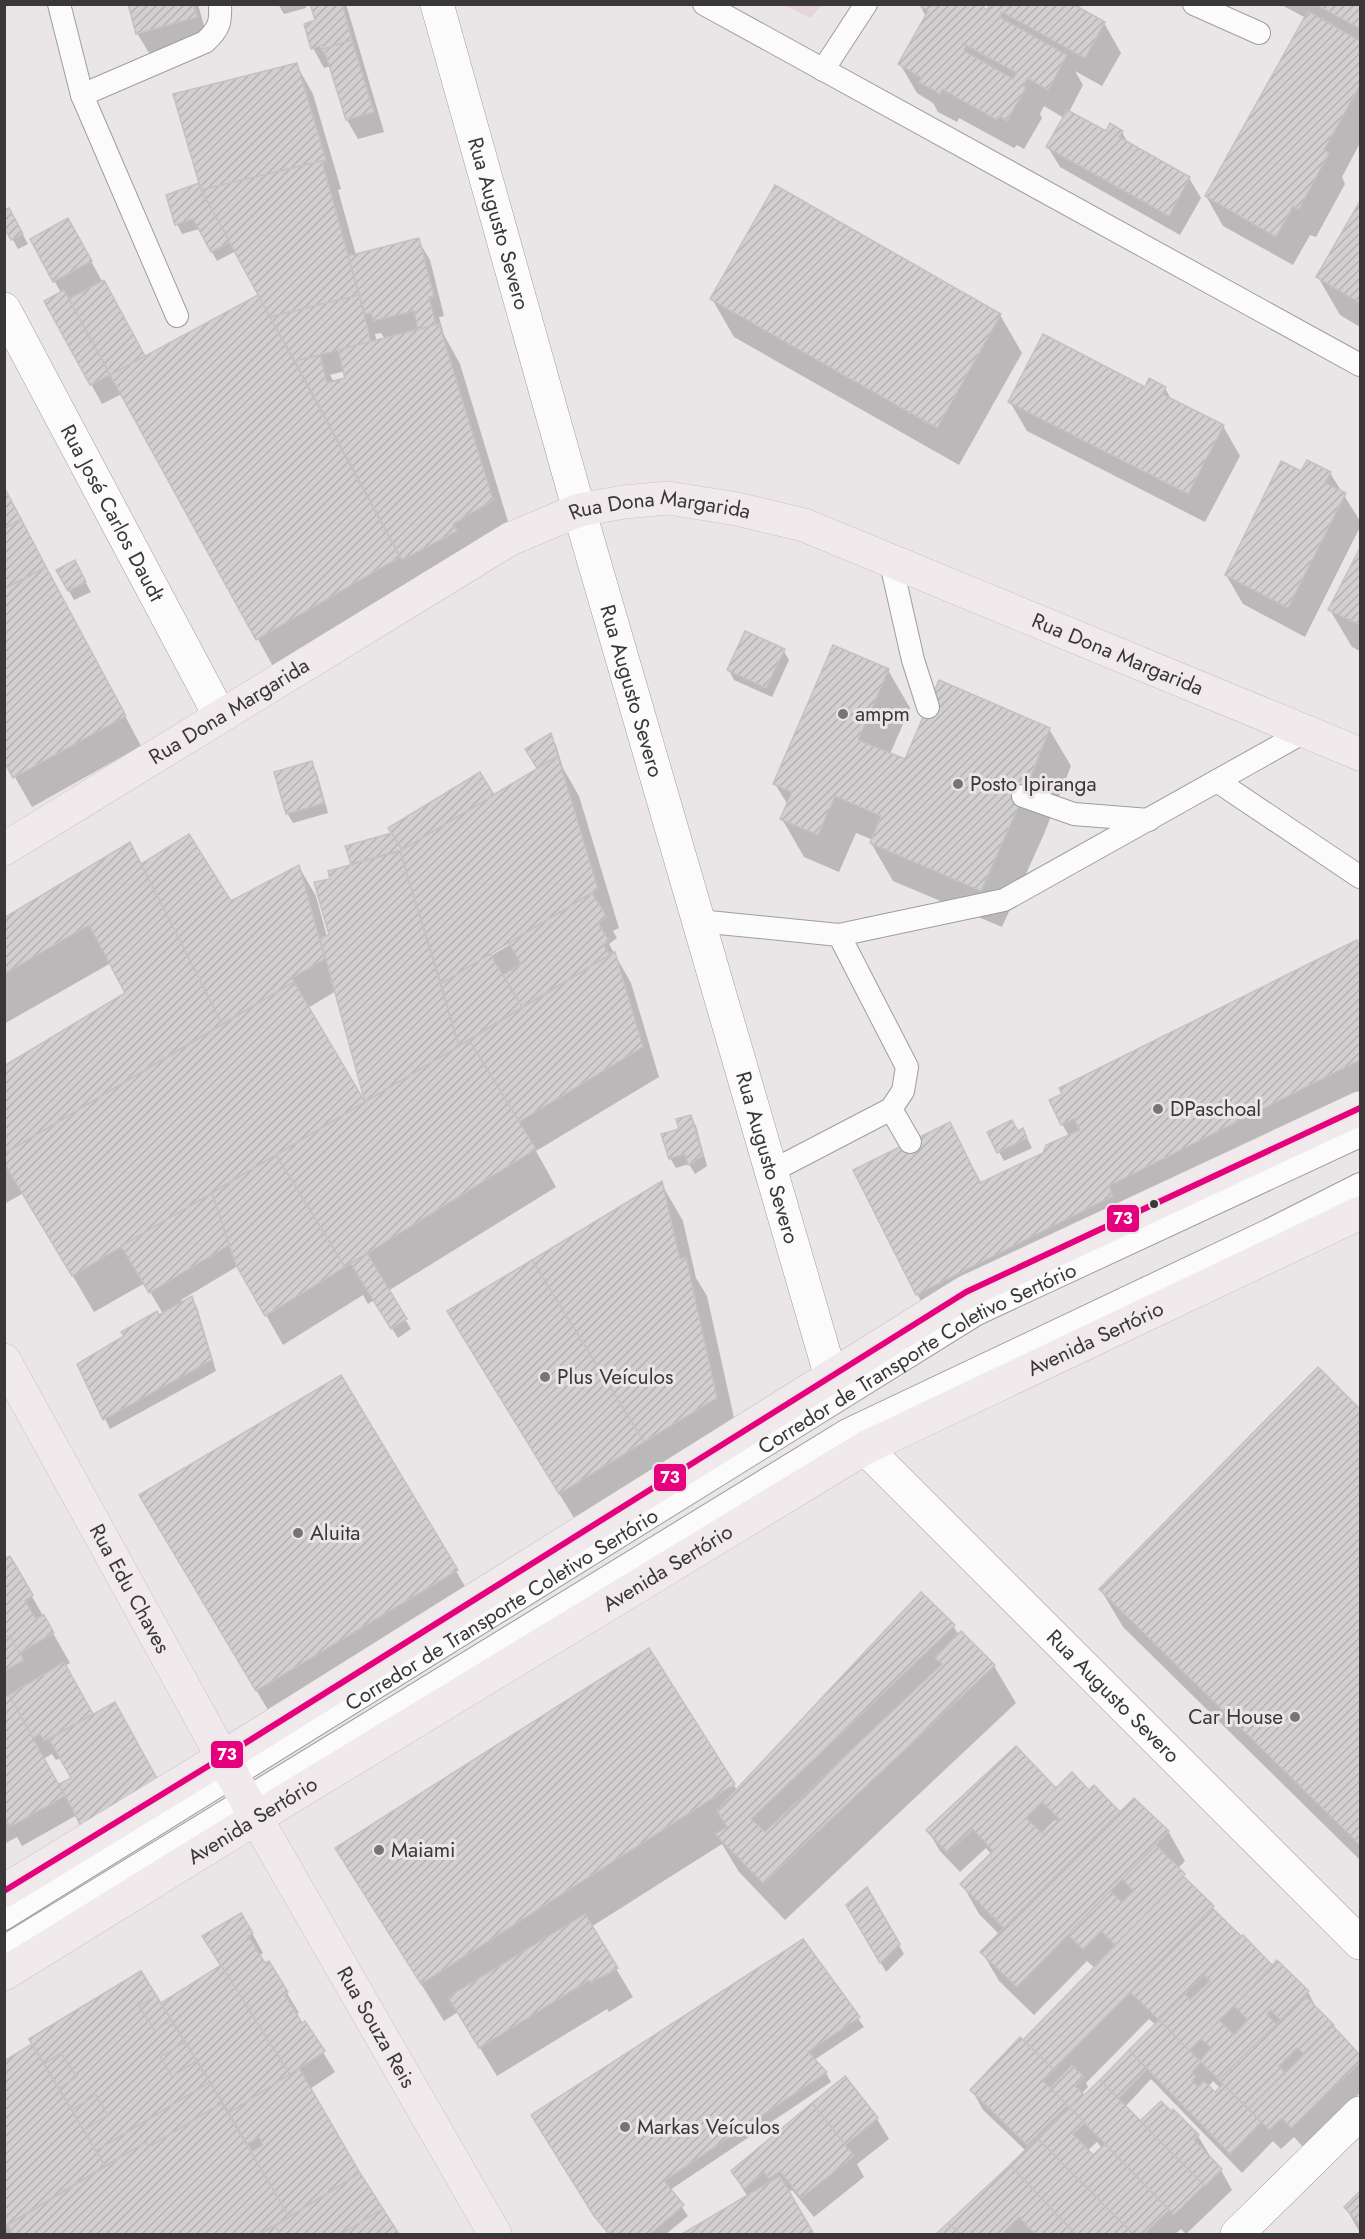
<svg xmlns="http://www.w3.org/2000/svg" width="1365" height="2239" font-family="Jost,sans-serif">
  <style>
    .green { fill: #e7d5dc }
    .shadow { fill: #0003; fill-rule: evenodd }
    .building { fill: url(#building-hatch); stroke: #c4c1c2; stroke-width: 1.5; fill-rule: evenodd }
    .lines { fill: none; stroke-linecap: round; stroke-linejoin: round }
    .lane-casing { stroke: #9f9d9e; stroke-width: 24 }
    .street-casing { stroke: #9f9d9e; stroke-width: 34 }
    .primary-casing { stroke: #c5c3c4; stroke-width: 34 }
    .lane { stroke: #fcfbfc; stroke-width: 22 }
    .street { stroke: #fcfbfc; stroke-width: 33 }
    .primary { stroke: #f1eaed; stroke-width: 33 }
    .bus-1-casing { stroke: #ebe5e7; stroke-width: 10 }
    .bus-1 { stroke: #e5007d; stroke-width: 6 }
    .poi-dot { fill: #777476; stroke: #ebe5e7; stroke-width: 2 }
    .bus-dot { fill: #393738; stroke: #ebe5e7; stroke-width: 2 }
    .labels { text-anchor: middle; stroke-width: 6; stroke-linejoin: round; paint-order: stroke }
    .street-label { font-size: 21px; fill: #393738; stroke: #ebe5e7 }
    .poi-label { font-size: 21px; fill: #393738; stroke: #ebe5e7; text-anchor: start }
    .line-badge { stroke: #ebe5e7; stroke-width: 2 }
    .badge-label { font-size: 16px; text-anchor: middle; font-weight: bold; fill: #fff }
  </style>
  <defs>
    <pattern id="building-hatch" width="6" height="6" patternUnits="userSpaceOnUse" patternTransform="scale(1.5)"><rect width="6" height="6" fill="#d1cfd0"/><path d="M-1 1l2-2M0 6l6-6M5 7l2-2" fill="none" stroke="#b4b2b3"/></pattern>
  </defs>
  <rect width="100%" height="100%" fill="#eae6e8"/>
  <polygon class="green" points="784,5 822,5 810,18"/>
  <g class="shadow">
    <polygon points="129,4 198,4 207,37 149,53 137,33"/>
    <polygon points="278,4 305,4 306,8 284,14"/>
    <path d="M312 4H346L384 132 358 139 347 120 331 66 324 68 313 48 317 21ZM319 38 326 50V56L317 40Z"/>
    <polygon points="1280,4 1360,4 1360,143 1342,177 1345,184 1316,237 1310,235 1293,265 1223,226 1206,196 1306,18"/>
    <polygon points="920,5 987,12 991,5 1104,23 1121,53 1102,86 1075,71 1083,85 1069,112 1107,133 1122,132 1129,145 1189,178 1201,198 1180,235 1060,167 1048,147 1064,118 1044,106 1040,114 1042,118 1024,149 1017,145 1014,148 959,118 957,122 938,112 933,103 917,93 900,64 926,17"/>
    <path d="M296 64 313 94 341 189 338 190 356 255 418 240 430 260 444 316 439 317 444 335 460 364 513 538 279 677 122 394 102 404 91 384 61 293 32 240 68 220 145 358 260 296 236 251 217 261 199 229 182 234 177 224 201 184ZM381 333 385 339 377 342 375 334ZM345 371 347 379 334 382 330 375Z"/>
    <polygon points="1360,204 1360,327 1340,315 1318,277"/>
    <polygon points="9,210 28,244 18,249 4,224"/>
    <polygon points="712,299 1000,315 1022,353 959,465 734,337"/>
    <polygon points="1165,388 1172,401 1223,426 1240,456 1205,522 1027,431 1010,402"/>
    <polygon points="1302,473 1330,473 1360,521 1360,527 1305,637 1243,604 1226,575"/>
    <polygon points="4,487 141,746 32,807 4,758"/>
    <polygon points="1360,551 1360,651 1352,647 1330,610"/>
    <polygon points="74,562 91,592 74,600 58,571"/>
    <polygon points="783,650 789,660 772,697 734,680 729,670"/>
    <polygon points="888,670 910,708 890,754 906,761 1049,729 1071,766 1044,834 1002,927 893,881 871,843 873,840 856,833 839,872 804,857 782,819 788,805 775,784"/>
    <path d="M551 735 556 745 563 768 579 796 619 928 613 931 617 938 609 944 631 983 659 1077 536 1151 556 1187 388 1291 411 1329 398 1338 374 1300 368 1304 363 1295 283 1345 238 1266 181 1300 183 1303 191 1298 197 1307 216 1371 110 1429 79 1365 163 1314 145 1283 94 1312 24 1193 4 1204V1068L127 994 111 963 4 1024V919L142 866 230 903 299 867 316 896 327 937 331 936 332 880 394 834 493 797 539 769 527 750ZM514 938 516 941 489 957V954ZM336 991 368 1109 308 1008Z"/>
    <polygon points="311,763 317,773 328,813 293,823 287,813"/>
    <polygon points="1356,942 1360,949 1360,1109 939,1332 917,1294 949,1124 982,1184 1044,1154 1069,1136 1062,1124"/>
    <polygon points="690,1116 696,1126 707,1166 695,1174 689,1164 676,1168 670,1158 681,1130"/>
    <polygon points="1023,1130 1032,1148 1004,1161 999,1152"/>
    <polygon points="661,1183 683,1221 696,1278 707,1296 738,1436 577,1523 466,1341"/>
    <polygon points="1318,1369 1360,1411 1360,1860 1123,1627 1101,1590"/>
    <polygon points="158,1525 456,1571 473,1600 274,1720"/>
    <path d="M10 1558 70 1663 65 1666 93 1716 77 1815 22 1846 17 1837 4 1844V1587ZM52 1754 56 1760 61 1758 73 1778 58 1786 43 1759Z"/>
    <polygon points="953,1626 959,1635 994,1666 1016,1703 785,1920 739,1872 722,1844 591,1927 633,1997 609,2012 607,2009 497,2076 458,2012 444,2021 337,1848 648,1651 737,1790"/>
    <path d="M1094 1788 1120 1814 1168 1831 1185 1861 1178 1868 1191 1886 1273 1968 1277 1963 1308 1992 1319 2013 1360 2057V2093L1303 2147 1294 2137 1281 2149 1273 2141 1242 2173 1151 2079 1125 2107 1140 2123 1198 2136 1210 2156 1208 2157 1221 2170 1232 2190 1186 2234 1181 2229 1175 2234H938L1026 2151 983 2110 972 2090 1095 1968 1087 1961 1034 2015 999 1981 982 1952 999 1934 979 1914 962 1884 992 1855 986 1848 960 1872 940 1851 928 1831 1056 1791 1089 1792ZM1055 1820 1057 1823 1044 1835 1042 1833ZM1149 2019 1156 2025 1084 2097 1081 2094 1088 2087 1086 2083ZM1213 2081 1221 2089 1215 2094 1208 2087ZM1097 2142 1102 2148 1093 2157 1087 2151Z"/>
    <polygon points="872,1898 904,1954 886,1972 848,1906"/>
    <path d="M252 1933 263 1953 259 1956 287 1993 299 2013 295 2015 302 2025 305 2023 335 2072 310 2089 397 2234H4V2063L160 2005 222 1966 216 1956ZM246 2142 266 2174 263 2176 244 2143Z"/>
    <polygon points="803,1941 864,2027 814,2060 826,2073 831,2082 670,2190 688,2216 666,2234 608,2234 538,2125"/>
    <polygon points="845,2079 877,2119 889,2139 857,2164 864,2177 814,2217 792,2190 788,2193 812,2234 685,2234 748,2197 732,2172"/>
    <polygon points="1360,2193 1360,2233 1346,2208"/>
  </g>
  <g class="building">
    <polygon points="128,4 193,4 197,17 136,34"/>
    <polygon points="310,4 342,4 352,40 323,49 322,45 311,49 304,24 315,20"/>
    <path d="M980 4 987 10 989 6 986 4H1073L1105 22 1085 58 1002 12 999 17 1067 55 1048 90 1027 78 1023 86 1026 87 1007 121 1000 116 997 120 942 89 940 94 919 82 922 78 898 64 928 11 918 4ZM966 45 1017 73 1013 79 964 51Z"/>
    <polygon points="1315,4 1360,4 1360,29"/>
    <polygon points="1308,11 1360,41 1360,85 1324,150 1329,153 1299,209 1293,206 1276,237 1205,196"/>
    <polygon points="352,40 374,112 346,120 324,49"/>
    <polygon points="297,63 326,160 201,190 173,94"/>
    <polygon points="1067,110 1106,131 1110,123 1123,131 1119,137 1190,177 1169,216 1046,147"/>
    <polygon points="322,161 359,295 270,317 201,190"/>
    <polygon points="199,183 201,190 230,242 211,252 193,219 175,225 166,195"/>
    <polygon points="775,185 1001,314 937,428 710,299"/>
    <polygon points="1360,201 1360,303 1316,277"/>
    <polygon points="9,208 23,234 11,240 4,227 4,210"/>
    <polygon points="68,218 92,261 53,282 30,239"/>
    <polygon points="419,238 434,296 429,297 436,325 418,330 414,311 373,321 371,313 365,314 348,256"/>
    <polygon points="104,280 145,356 110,375 69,299"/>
    <polygon points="64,290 110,375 90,385 44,301"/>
    <polygon points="258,295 400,557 256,640 110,375"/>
    <polygon points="359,295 371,342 295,361 270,317"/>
    <path d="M439 324 493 500 453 524 457 531 402 560 366 493 435 454 412 383 360 396 362 402 322 412 295 361 320 355 327 383 345 378 338 350ZM454 456 457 465 448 468 445 459ZM426 494 431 503 425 507 419 498Z"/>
    <polygon points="439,324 493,500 453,524 457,531 402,560 295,361 320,355 327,383 345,378 338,350"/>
    <polygon points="1043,334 1145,387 1149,378 1166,387 1162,394 1224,425 1188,494 1008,402"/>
    <polygon points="1307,460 1331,472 1325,483 1346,493 1288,608 1225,575 1281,461 1301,471"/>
    <polygon points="4,487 21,519 4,529"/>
    <polygon points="21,519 46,567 4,589 4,529"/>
    <polygon points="1360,548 1360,625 1328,610"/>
    <polygon points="75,560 86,582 68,591 56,570"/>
    <polygon points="46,567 126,716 13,778 4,761 4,589"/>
    <polygon points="745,631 785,649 766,688 727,670"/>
    <polygon points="833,645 889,669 858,740 905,759 939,680 1050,728 1023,796 981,891 870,843 881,816 835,796 818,835 780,819 792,792 773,784"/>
    <polygon points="551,733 558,756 537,768 525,749"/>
    <polygon points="558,756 598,889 441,984 400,851"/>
    <polygon points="312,761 324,803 286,814 274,772"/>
    <polygon points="480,772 494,795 402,850 388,828"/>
    <polygon points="392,833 402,850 351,864 345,846"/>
    <polygon points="189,834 231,901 299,865 325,959 292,978 294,982 222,1024 141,864"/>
    <polygon points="130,842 222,1024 4,1154 4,1066 125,993 89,925 4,974 4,918"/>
    <polygon points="400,851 459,1046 365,1102 320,938 329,935 314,882 330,879 328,871"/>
    <polygon points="592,893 607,917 598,923 609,941 603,944 610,955 522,1007 503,975 521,964 509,943"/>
    <polygon points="1357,940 1360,947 1360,1060 1109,1186 1113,1196 916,1295 853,1170 950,1122 980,1183 1043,1153 1046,1145 1080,1130 1074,1119 1061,1125 1049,1100 1062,1094 1059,1088"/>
    <polygon points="615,952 643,1047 519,1122 469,1040"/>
    <polygon points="490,954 522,1007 459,1046 441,984"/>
    <polygon points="294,982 365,1102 72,1276 4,1163 4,1154"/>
    <polygon points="469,1040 536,1149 345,1267 276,1155"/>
    <polygon points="691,1115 703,1156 688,1165 685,1154 669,1159 661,1134 679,1129 676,1119"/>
    <polygon points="1012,1120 1018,1131 1023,1128 1027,1138 997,1153 987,1132"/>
    <polygon points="276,1155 345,1267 265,1316 236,1265 212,1193"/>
    <polygon points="662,1181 680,1259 686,1257 717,1398 644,1442 532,1260"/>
    <polygon points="212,1193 229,1245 149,1293 121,1246"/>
    <polygon points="367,1253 407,1319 391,1329 351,1264"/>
    <polygon points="532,1260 644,1442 559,1494 447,1311"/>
    <polygon points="192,1296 212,1360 103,1420 77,1364 124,1336 121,1332 157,1311 159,1315"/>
    <polygon points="1318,1367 1360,1409 1360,1845 1099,1589"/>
    <polygon points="341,1375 458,1570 256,1691 139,1495"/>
    <polygon points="10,1556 33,1595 25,1601 36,1619 44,1615 54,1633 19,1653 24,1660 4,1671 4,1559"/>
    <polygon points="921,1592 955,1625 751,1819 765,1832 942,1664 935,1658 961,1631 995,1665 763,1883 715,1834 727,1827 717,1810"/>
    <polygon points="9,1636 24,1660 4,1671 4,1638"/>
    <polygon points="649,1648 735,1784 421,1984 335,1848"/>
    <polygon points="64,1662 93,1714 44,1741 40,1734 33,1738 9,1695"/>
    <polygon points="9,1695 65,1796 10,1827 4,1817 4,1697"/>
    <polygon points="115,1702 161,1786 82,1828 59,1784 71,1778 49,1739"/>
    <polygon points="1016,1746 1056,1788 993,1851 973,1829 948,1853 926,1830"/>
    <polygon points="1072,1772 1089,1790 1094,1785 1120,1812 1004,1928 960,1884 1026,1818 1043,1834 1059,1819 1042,1802"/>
    <polygon points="1134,1798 1169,1831 1017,1987 980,1952"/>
    <polygon points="1156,1845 1185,1874 1115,1945 1101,1931 1083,1949 1068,1935 1110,1891 1122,1902 1134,1891 1122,1879"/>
    <polygon points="1183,1876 1214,1906 1054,2070 1023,2040"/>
    <polygon points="867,1887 900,1944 880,1963 846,1905"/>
    <polygon points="1212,1908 1242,1937 1159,2020 1130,1992"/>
    <polygon points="241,1913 253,1933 248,1936 265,1963 269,1961 288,1992 285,1995 302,2023 305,2021 325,2051 290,2075 202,1936"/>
    <polygon points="585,1914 618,1968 591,1983 589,1980 479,2048 448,1997"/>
    <polygon points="1243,1935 1273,1966 1189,2051 1159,2020 1185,1994 1190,2000 1210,1981 1204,1975"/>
    <polygon points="803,1939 860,2017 808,2052 827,2072 664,2181 684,2205 650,2234 609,2234 594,2216 531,2115"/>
    <polygon points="1277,1960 1309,1991 1280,2020 1271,2010 1267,2014 1276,2024 1219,2080 1200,2061 1211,2048 1201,2039 1219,2020 1234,2035 1248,2020 1234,2006"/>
    <polygon points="221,1965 290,2075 229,2113 161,2003"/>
    <polygon points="141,1971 210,2082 96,2151 29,2039"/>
    <polygon points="141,1971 156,1996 139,2006 155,2031 171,2020 185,2042 160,2057 172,2077 196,2061 210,2082 96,2151 84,2130 108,2115 96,2095 72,2110 59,2088 77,2077 61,2053 44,2064 29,2039"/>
    <polygon points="1305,1996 1334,2025 1304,2054 1297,2048 1279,2066 1285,2073 1249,2109 1219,2080"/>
    <polygon points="1159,2020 1201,2062 1192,2072 1196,2076 1192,2081 1198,2087 1204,2081 1215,2092 1223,2084 1261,2122 1230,2154 1129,2050"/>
    <polygon points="1333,2026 1360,2055 1360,2062 1291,2128 1282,2118 1269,2130 1249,2109"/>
    <polygon points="1020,2037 1054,2070 1043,2081 1068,2105 1027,2145 970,2090"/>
    <polygon points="32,2044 105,2166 4,2227 4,2061"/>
    <polygon points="1129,2050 1147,2069 1118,2099 1100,2080"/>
    <polygon points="1072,2065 1084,2077 1075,2086 1084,2095 1070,2108 1050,2088"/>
    <polygon points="299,2068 360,2173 289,2217 251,2152 263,2145 259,2137 247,2144 229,2113"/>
    <polygon points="845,2076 878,2118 845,2145 812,2103"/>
    <polygon points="1100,2080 1204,2185 1174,2215 1070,2108"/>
    <polygon points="210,2082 222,2103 149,2147 146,2142 105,2166 96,2151"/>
    <polygon points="1161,2101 1171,2111 1173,2109 1199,2135 1194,2140 1222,2169 1205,2186 1140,2121"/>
    <polygon points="222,2103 289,2217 259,2234 13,2234 8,2225 146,2142 149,2147"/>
    <polygon points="812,2103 854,2156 801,2198 780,2171 769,2179 764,2172 744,2189 731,2171"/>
    <polygon points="1070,2108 1085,2123 1073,2134 1093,2155 1105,2144 1169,2210 1144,2234 1133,2234 1037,2138"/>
    <polygon points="1037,2138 1133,2234 1075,2234 1010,2165"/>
    <polygon points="1010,2165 1075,2234 1035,2234 1019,2217 1002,2234 960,2234 948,2223"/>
    <polygon points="360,2173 383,2209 341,2234 280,2234 275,2226"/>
    <polygon points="780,2176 814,2234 682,2234"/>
    <polygon points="1360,2191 1360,2224 1344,2207"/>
    <polygon points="383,2209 399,2234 341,2234"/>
    <polygon points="948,2223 960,2234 936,2234"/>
    <polygon points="275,2226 280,2234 259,2234"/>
  </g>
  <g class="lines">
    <g class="lane-casing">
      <g id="lane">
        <polyline points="59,4 82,95"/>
        <polyline points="704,4 1360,365"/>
        <polyline points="1194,4 1259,33"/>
        <polyline points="823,70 866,4"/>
        <path d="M177 316 82 95 205 42C219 29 221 23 220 4"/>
        <polyline points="890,559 913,660 928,707"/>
        <polyline points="1217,781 1360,877"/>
        <polyline points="1023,796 1074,814 1149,820"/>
        <polyline points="699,921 839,935 1004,900 1306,731"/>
        <polyline points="891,1109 910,1142"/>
        <polyline points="772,1171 891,1109 903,1091 907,1067 839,935"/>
        <path id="s1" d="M4 1919 977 1314 1360 1136"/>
        <polyline points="4,1947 847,1430 1269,1230 1360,1184"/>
      </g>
    </g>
    <g class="street-casing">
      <g id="street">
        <path id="s2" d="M437 4 579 510 831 1377"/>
        <path id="s3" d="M4 309 220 716"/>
        <path id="s4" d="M865 1448 1360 1943"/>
        <polyline points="1237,2234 1360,2113"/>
      </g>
    </g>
    <g class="primary-casing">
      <g id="primary">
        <path id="s5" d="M4 849 510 539 579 510 624 502 668 498 737 509 804 525 1360 754"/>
        <path id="s6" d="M4 1360 256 1818 495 2234"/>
        <polyline points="4,1891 223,1757 966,1292 1360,1108"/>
        <path id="s7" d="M4 1974 256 1818 865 1448 1360 1213"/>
      </g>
    </g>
    <use href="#lane" class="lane"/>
    <use href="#street" class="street"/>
    <use href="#primary" class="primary"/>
    <g class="bus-1-casing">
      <polyline id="bus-1" points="4,1891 223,1757 966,1292 1360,1108"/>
    </g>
    <use href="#bus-1" class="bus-1"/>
  </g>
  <g class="poi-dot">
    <circle cx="843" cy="714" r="6"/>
    <circle cx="958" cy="784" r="6"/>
    <circle cx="1158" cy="1109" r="6"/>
    <circle cx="545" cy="1377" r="6"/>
    <circle cx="298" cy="1533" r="6"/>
    <circle cx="1295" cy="1717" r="6"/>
    <circle cx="379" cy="1850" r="6"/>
    <circle cx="625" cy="2127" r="6"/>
  </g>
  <circle class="bus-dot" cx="1154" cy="1204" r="5"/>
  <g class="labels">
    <g class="street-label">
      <text dy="7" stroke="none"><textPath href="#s2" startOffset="228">Rua Augusto Severo</textPath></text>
      <text dy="7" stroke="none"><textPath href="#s3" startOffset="231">Rua José Carlos Daudt</textPath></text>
      <text dy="7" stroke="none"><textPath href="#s5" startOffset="750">Rua Dona Margarida</textPath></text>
      <text dy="7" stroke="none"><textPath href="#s5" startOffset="1236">Rua Dona Margarida</textPath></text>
      <text dy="7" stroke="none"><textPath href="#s2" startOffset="714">Rua Augusto Severo</textPath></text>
      <text dy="7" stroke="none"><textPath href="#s5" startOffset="264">Rua Dona Margarida</textPath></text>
      <text dy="7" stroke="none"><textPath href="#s2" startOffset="1200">Rua Augusto Severo</textPath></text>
      <text dy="7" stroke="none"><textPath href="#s7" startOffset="1264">Avenida Sertório</textPath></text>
      <text dy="7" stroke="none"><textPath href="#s1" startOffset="1072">Corredor de Transporte Coletivo Sertório</textPath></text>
      <text dy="7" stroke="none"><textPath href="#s7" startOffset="778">Avenida Sertório</textPath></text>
      <text dy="7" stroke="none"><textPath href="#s6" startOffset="261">Rua Edu Chaves</textPath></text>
      <text dy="7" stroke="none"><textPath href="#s1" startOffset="586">Corredor de Transporte Coletivo Sertório</textPath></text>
      <text dy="7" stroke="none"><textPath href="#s4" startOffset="351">Rua Augusto Severo</textPath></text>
      <text dy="7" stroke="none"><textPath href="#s7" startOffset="292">Avenida Sertório</textPath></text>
      <text dy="7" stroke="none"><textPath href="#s6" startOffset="764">Rua Souza Reis</textPath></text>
    </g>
    <g class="poi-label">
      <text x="855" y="721">ampm</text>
      <text x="970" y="791">Posto Ipiranga</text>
      <text x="1170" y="1116">DPaschoal</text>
      <text x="557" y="1384">Plus Veículos</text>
      <text x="310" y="1540">Aluita</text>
      <text x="1283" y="1724" text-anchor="end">Car House</text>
      <text x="391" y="1857">Maiami</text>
      <text x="637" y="2134">Markas Veículos</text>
    </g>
  </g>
  <g class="line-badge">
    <rect x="1106" y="1204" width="34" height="29" rx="6" fill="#e5007d"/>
    <rect x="653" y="1463" width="34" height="29" rx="6" fill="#e5007d"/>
    <rect x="210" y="1740" width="34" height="29" rx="6" fill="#e5007d"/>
  </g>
  <g class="badge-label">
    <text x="1123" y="1224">73</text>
    <text x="670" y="1483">73</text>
    <text x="227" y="1760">73</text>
  </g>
  <rect width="1365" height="2239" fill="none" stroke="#393738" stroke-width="12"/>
</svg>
